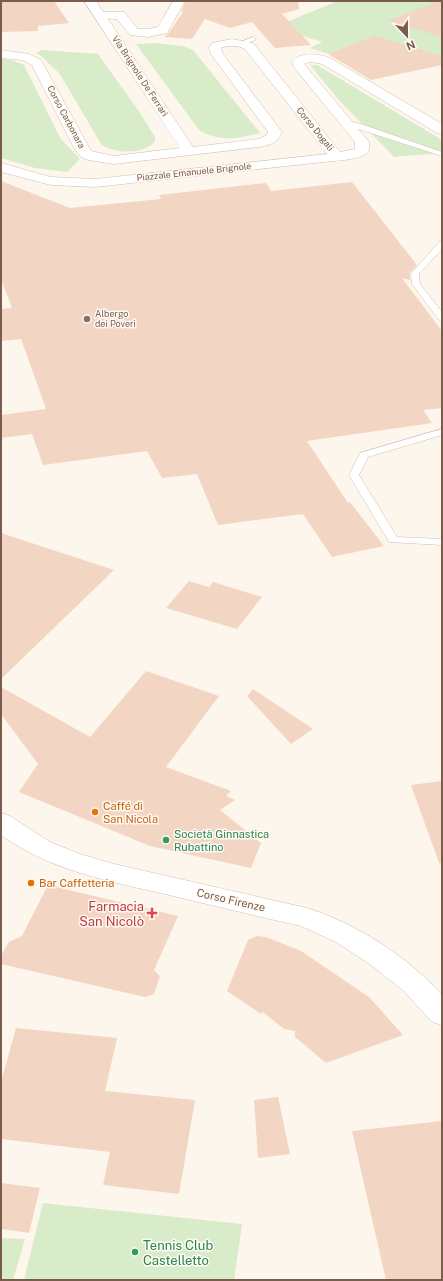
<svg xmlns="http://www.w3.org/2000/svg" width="443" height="1281" font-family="'Public Sans',sans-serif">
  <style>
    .green { fill: #d8ecc9 }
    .building { fill: #f3d5c3 }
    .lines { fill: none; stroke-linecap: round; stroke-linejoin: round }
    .service-casing { stroke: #d1beb0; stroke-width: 1 }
    .minor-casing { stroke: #d1beb0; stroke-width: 1 }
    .tertiary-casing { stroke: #d1beb0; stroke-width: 1 }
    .service { fill: #fff; fill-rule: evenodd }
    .minor { fill: #fff; fill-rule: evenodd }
    .tertiary { fill: #fff; fill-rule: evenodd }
    .education-dot { fill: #8d6e63; stroke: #fffaf3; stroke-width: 1.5 }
    .food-dot { fill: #e8710a; stroke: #fffaf3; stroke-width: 1.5 }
    .leisure-dot { fill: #2e9e5b; stroke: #fffaf3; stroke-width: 1.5 }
    .health-dot { fill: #e0444e; stroke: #fffaf3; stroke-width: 1.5 }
    .labels { text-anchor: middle; stroke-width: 3; stroke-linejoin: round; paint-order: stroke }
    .far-street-label { font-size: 9px; fill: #7a5c4d; stroke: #fffaf3 }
    .far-education-label { font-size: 9px; fill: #785e54; stroke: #fffaf3; text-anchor: start }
    .food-label { font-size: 11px; fill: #c56008; stroke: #fffaf3; text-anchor: start }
    .leisure-label { font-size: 11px; fill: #27864d; stroke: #fffaf3; text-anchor: start }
    .street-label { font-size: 11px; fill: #7a5c4d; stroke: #fffaf3 }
    .near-health-label { font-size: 13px; fill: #be3a42; stroke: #fffaf3; text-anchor: end }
    .near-leisure-label { font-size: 13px; fill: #27864d; stroke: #fffaf3; text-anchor: start }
  </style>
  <rect width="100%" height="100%" fill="#fdf6ec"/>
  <g class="green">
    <polygon points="337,1 442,1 442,64 330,54 310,48 322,42 275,27"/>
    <path d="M154 43 183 46 193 50 260 133C238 139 218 142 199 130L136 44Z"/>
    <path d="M42 50 98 54 138 110 155 137V141C145 155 114 154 101 144L60 74 41 56 36 53Z"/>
    <polygon points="1,59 11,60 24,65 60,138 80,159 67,172 35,168 1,158"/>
    <polygon points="310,65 317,65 442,140 442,153 394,157 338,99"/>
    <polygon points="43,1203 242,1224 234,1280 24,1280"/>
    <polygon points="1,1238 25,1239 13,1280 1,1280"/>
  </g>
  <g class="building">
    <polygon points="1,1 54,1 69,23 38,26 38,31 1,32"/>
    <polygon points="186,1 298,1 299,9 282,14 311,45 275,48 252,22 230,28 205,19 192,39 164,37 168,34 183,12 181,11"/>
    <polygon points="439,1 442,1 442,37 388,21"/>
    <polygon points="375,36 442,56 442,65 371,80 328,54"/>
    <polygon points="1,181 70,208 161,199 159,195 266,183 271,191 352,182 417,265 410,273 410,280 402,278 442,331 442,408 423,410 432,423 307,441 348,503 350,502 384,546 332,557 303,514 218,525 197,474 162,478 147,451 43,465 32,434 1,438 1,415 46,409 21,339 1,341 1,309 12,308 1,279"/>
    <polygon points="1,533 114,570 1,679"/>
    <polygon points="189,581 209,587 213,582 262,597 237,629 166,608"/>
    <polygon points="146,671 219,696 166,767 231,791 226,796 235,800 220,810 261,843 251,868 150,846 19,792 38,764 1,714 1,687 90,737"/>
    <polygon points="253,689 313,729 291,744 247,696"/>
    <polygon points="442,781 442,863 439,863 411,785"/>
    <polygon points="48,885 178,916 154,970 160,976 154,994 145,997 1,964 1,956 9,942 22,936"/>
    <polygon points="257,936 266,937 301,951 369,997 403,1035 326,1063 295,1037 295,1031 284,1029 263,1012 261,1014 227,991 248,940"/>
    <polygon points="16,1028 117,1038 105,1091 195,1100 179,1194 103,1185 110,1152 1,1139 1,1082"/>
    <polygon points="278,1097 290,1154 258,1158 254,1100"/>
    <polygon points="442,1121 442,1280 386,1280 352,1131"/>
    <polygon points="1,1183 40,1188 29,1233 1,1229"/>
  </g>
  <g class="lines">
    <g class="service-casing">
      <g id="service">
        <polygon points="253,37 255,38 255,40 241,45 238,43"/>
        <polygon points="343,120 361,124 442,152 442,156 343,124"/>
        <polygon points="442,241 442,249 419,274 420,284 442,312 442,321 439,320 412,284 411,274 439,242"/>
        <polygon points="442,429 442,435 368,457 359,475 397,537 442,539 442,545 389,542 349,475 360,453"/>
      </g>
    </g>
    <g class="minor-casing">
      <g id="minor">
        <polygon points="173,1 185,1 167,33 148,37 130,35 117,19 96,18 94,15 96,12 124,12 138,29 148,29 158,27"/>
        <polygon points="337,153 342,154 344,157 342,160 95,187 51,185 1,172 1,163 51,177 95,179"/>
      </g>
    </g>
    <g class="tertiary-casing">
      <g id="tertiary">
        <path d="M84 1H96L193 147 259 139 267 135 268 132 211 54 209 48 212 43 232 39 253 43 340 152 355 149V142L293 66 292 62C300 51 319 54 330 58L442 124V134L437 133 322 64 312 62 305 63V65L369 142C369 146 370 151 366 154 361 158 338 162 332 160L245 49C237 45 229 45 221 48L223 54 282 132C278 143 270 145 259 147L114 164 88 160 81 157 74 148 32 65 22 60 1 58V50L29 54 41 60 91 151 114 156 180 148Z"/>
        <path d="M1 813 10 816 50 842 80 854 114 864 307 908C357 924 407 956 442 995V1025L432 1022 404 991 371 965 336 942 301 926C256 916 211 905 165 894 108 881 49 870 1 835Z"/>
      </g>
    </g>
    <use href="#service" class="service"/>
    <use href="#minor" class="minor"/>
    <use href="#tertiary" class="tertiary"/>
  </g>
  <circle class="education-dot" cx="87" cy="319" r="4"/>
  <g class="food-dot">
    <circle cx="95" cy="812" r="4"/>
    <circle cx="31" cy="883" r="4"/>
  </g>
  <g class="leisure-dot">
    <circle cx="166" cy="840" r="4"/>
    <circle cx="135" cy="1252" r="4"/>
  </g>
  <path class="health-dot" d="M150 907h4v4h4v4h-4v4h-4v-4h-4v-4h4z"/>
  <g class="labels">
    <g class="far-street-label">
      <text transform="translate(140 76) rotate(57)" y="3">Via Brignole De Ferrari</text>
      <text transform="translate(66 117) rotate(62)" y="3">Corso Carbonara</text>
      <text transform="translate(315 129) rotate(51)" y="3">Corso Dogali</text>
      <text transform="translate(194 172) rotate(-6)" y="3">Piazzale Emanuele Brignole</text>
    </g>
    <g class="far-education-label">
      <text x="95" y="317">Albergo<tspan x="95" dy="10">dei Poveri</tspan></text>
    </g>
    <g class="food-label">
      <text x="103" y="810">Caffé di<tspan x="103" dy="13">San Nicola</tspan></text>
      <text x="39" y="887">Bar Caffetteria</text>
    </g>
    <g class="leisure-label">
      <text x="174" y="838">Società Ginnastica<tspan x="174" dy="13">Rubattino</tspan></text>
    </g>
    <g class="street-label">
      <text transform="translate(231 900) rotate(13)" y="4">Corso Firenze</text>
    </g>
    <g class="near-health-label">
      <text x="144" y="911">Farmacia<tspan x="144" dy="15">San Nicolò</tspan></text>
    </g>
    <g class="near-leisure-label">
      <text x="143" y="1250">Tennis Club<tspan x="143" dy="15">Castelletto</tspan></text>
    </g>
  </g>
  <rect width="443" height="1281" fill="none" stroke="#7a5c4d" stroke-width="4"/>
  <g transform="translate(407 36) rotate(158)" stroke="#fffaf3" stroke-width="3" paint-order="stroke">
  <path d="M0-3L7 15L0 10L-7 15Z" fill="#7a5c4d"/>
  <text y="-6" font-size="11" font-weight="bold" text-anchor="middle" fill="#7a5c4d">N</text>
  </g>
</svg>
